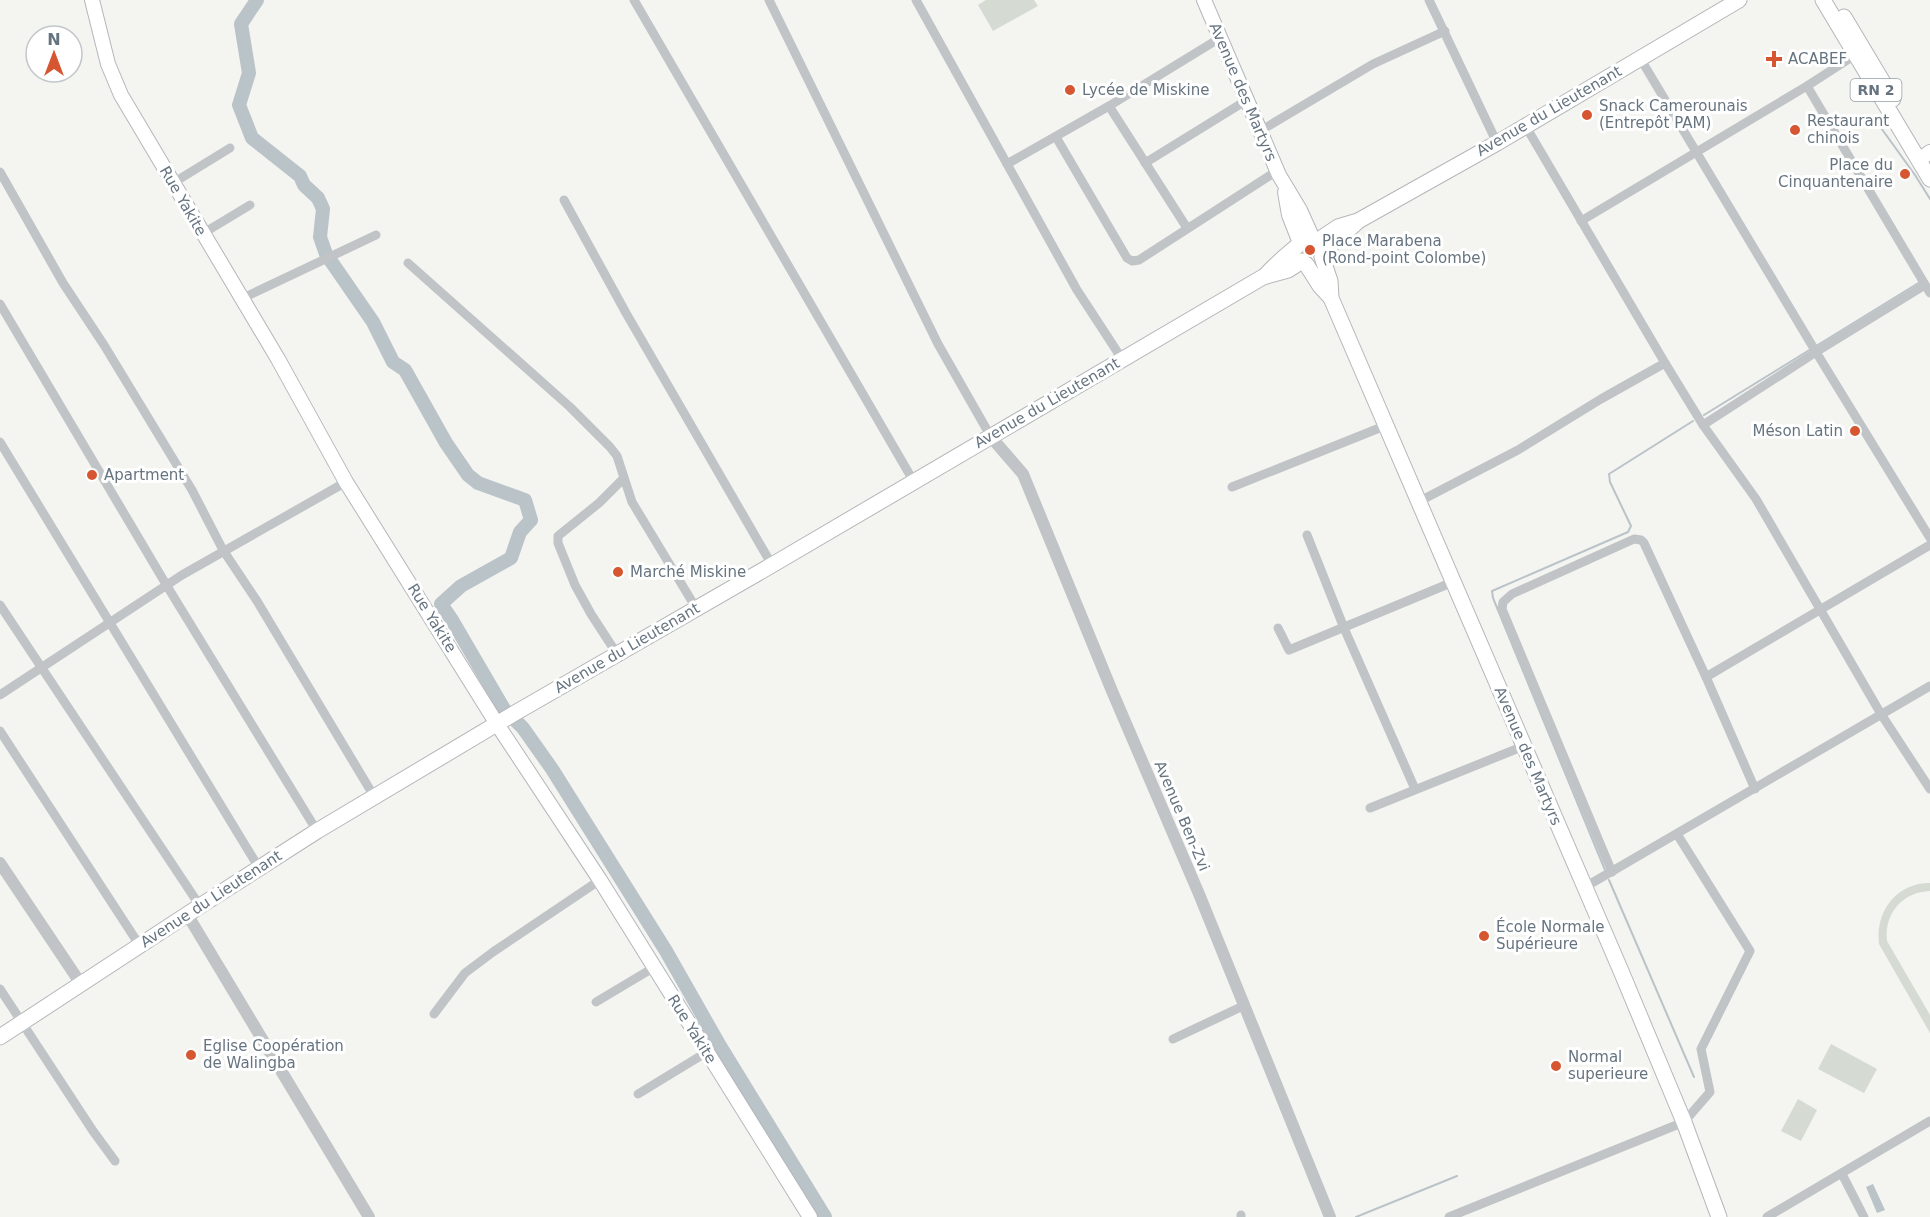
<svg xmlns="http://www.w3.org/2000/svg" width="1930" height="1217" font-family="'DejaVu Sans',sans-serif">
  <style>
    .green { fill: #d5dbd2 }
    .water { fill: #bac3c8 }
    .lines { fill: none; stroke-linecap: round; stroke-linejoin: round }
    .stream { stroke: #bac3c8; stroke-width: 2 }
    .river { stroke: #bac3c8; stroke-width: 14 }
    .secondary-casing { stroke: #b3b7bb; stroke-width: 16 }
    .primary-casing { stroke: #b4b7ba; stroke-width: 17 }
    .minor { stroke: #c0c4c7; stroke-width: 9 }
    .tertiary { stroke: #c0c4c7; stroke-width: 12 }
    .secondary { stroke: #fff; stroke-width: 14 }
    .primary { stroke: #fff; stroke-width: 15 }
    .poi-dot { fill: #d55630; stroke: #fff; stroke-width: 2 }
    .labels { text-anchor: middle; stroke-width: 6; stroke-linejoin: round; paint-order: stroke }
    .shield { fill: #fff; stroke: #949ea6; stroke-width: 1.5 }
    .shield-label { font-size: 14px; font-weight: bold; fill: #667480 }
    .poi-label { font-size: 15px; fill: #667480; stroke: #fff; text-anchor: start }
    .street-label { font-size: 15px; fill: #667480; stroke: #fff }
  </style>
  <rect width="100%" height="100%" fill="#f4f4f1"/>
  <g class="green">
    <polygon points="986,0 1034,0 1038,6 993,31 978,5"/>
    <path d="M1930 883V891C1902 892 1884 914 1887 941L1930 1015V1033L1879 944C1875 912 1896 883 1930 883Z"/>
    <polygon points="1831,1044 1877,1069 1864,1093 1818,1069"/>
    <polygon points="1798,1099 1817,1110 1801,1141 1781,1131"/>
  </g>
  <polygon class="water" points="1873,1184 1885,1210 1877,1213 1866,1187"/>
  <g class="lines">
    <g class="stream">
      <polyline points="1876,121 1915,175 1930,199"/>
      <polyline points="1816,346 1920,282"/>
      <polyline points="1704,415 1811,349"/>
      <polyline points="1605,870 1493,598 1492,591 1628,532 1631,526 1610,482 1609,474 1693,421"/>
      <polyline points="1609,880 1694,1077"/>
      <polyline points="1356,1217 1457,1176"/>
    </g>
    <polyline class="river" points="257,0 241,24 249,73 239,105 252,138 300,176 304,185 318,198 323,209 320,237 326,254 373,322 393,362 405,370 446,443 468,475 478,483 525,500 531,520 520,532 511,558 461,586 441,604 452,620 504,709 523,728 552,769 666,951 720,1046 825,1217"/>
    <g class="secondary-casing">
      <g id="secondary">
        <polyline points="92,0 108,64 121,95 278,359 346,482 497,724 600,880 810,1217"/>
        <polyline points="1204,0 1279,175 1300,210 1313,239"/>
        <polyline points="1919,160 1930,152"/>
        <polyline points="1285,192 1289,215 1300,243"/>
      </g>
    </g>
    <g class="primary-casing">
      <g id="primary">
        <polyline points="1823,0 1930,179"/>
        <polyline points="1844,17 1893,99"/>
        <polyline points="1317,241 1338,227 1358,221 1497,143 1739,0"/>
        <polyline points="1323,252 1356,223"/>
        <polyline points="1322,257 1330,281 1331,298 1621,971 1684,1122 1719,1217"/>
        <polyline points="1306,264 1320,286 1331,298"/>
        <path d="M1265 276C1278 261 1290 253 1304 240L1313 239 1323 248"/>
        <polyline points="0,1037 200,906 317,831 515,713 772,565 1263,277 1288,270 1302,261"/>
      </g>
    </g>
    <g class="minor">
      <polyline points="634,0 914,482"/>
      <polyline points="769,0 938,344 991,437"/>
      <polyline points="916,0 1077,290 1122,359"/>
      <polyline points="1429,0 1497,143"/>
      <polyline points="1640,58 1816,352 1930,538"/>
      <polyline points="1807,86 1930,293"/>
      <polyline points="1109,106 1187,228"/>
      <polyline points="1525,125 1665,363 1703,425 1756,499 1881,714 1930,789"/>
      <polyline points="1260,131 1373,64 1445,31"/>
      <polyline points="1056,137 1127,258 1132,261 1139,260 1277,171"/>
      <polyline points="1145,163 1247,100"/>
      <polyline points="1007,164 1109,106 1220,38"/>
      <polyline points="0,172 63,283 104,345 192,490 223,550 257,601 375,798"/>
      <polyline points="173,183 230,148"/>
      <polyline points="564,200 626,313 772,565"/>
      <polyline points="1581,221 1807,86 1855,55"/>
      <polyline points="202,234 250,205"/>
      <polyline points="408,263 570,407 610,447 617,456 632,502 696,608"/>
      <polyline points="241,299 376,235"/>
      <polyline points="0,304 167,586 317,831"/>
      <polyline points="1703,425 1816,352 1925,285"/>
      <polyline points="0,442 259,868"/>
      <polyline points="1232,487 1387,425"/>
      <polyline points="1418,502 1518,450 1601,399 1665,363"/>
      <polyline points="1307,535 1344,628 1415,789"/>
      <polyline points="0,605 200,906"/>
      <polyline points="1278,628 1289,650 1453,582"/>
      <polyline points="617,654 591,614 575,585 558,543 558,536 599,503 624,478"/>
      <polyline points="1706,677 1930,545"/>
      <polyline points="0,695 182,575 346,482"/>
      <polyline points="0,731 140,946"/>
      <polyline points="1370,808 1524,746"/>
      <polyline points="1612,872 1502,609 1503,602 1512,594 1634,539 1641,540 1644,543 1706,677 1755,789"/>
      <polyline points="1585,887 1930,686"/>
      <polyline points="0,989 93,1131 115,1161"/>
      <polyline points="596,1002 653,968"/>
      <polyline points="434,1014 465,973 493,952 600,880"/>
      <polyline points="1173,1039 1243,1006"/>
      <polyline points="638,1094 707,1052"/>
      <polyline points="1842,1174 1864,1217"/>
      <polyline points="1241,1215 1241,1217"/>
      <polyline points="1449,1217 1684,1122 1710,1092 1701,1049 1750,951 1677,834"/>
      <polyline points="1767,1217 1930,1121"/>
    </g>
    <g class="tertiary">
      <polyline points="991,437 1023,474 1112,691 1199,894 1330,1217"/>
      <polyline points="0,863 81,984"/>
      <polyline points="187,914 369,1217"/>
    </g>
    <use href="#secondary" class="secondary"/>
    <use href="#primary" class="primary"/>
  </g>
  <g class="poi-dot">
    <path d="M1771 50h6v6h6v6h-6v6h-6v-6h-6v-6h6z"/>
    <circle cx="1070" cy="90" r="6"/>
    <circle cx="1587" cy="115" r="6"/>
    <circle cx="1795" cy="130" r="6"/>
    <circle cx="1905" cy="174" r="6"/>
    <circle cx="1310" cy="250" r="6"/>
    <circle cx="1855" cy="431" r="6"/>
    <circle cx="92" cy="475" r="6"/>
    <circle cx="618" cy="572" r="6"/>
    <circle cx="1484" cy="936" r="6"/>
    <circle cx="191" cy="1055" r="6"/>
    <circle cx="1556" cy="1066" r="6"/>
  </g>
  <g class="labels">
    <rect class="shield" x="1850.5" y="79" width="51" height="22" rx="4.5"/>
    <g class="shield-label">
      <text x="1876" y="95">RN 2</text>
    </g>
    <g class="poi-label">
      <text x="1788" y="64">ACABEF</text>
      <text x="1082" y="95">Lycée de Miskine</text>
      <text x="1599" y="111">Snack Camerounais<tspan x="1599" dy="17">(Entrepôt PAM)</tspan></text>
      <text x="1807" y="126">Restaurant<tspan x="1807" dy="17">chinois</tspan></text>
      <text x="1893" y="170" text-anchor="end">Place du<tspan x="1893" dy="17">Cinquantenaire</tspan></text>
      <text x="1322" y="246">Place Marabena<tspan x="1322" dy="17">(Rond-point Colombe)</tspan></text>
      <text x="1843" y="436" text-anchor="end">Méson Latin</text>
      <text x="104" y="480">Apartment</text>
      <text x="630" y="577">Marché Miskine</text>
      <text x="1496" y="932">École Normale<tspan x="1496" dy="17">Supérieure</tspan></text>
      <text x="203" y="1051">Eglise Coopération<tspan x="203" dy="17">de Walingba</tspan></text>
      <text x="1568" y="1062">Normal<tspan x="1568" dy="17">superieure</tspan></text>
    </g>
    <g class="street-label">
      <text transform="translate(1243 92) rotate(67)" y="5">Avenue des Martyrs</text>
      <text transform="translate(1549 111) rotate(-30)" y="5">Avenue du Lieutenant</text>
      <text transform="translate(183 201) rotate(60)" y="5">Rue Yakite</text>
      <text transform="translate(1047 403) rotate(-30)" y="5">Avenue du Lieutenant</text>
      <text transform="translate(432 618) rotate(58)" y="5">Rue Yakite</text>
      <text transform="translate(627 648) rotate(-30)" y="5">Avenue du Lieutenant</text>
      <text transform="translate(1528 756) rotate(67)" y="5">Avenue des Martyrs</text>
      <text transform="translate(1182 816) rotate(67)" y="5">Avenue Ben-Zvi</text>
      <text transform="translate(211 899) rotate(-33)" y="5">Avenue du Lieutenant</text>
      <text transform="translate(692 1029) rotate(58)" y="5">Rue Yakite</text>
    </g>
  </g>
  <g transform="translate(54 54)"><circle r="28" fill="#ffffff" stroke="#c2c7cc" stroke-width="1.5"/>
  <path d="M0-4.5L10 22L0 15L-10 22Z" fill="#d55630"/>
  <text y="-9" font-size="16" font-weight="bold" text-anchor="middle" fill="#667480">N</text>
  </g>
</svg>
